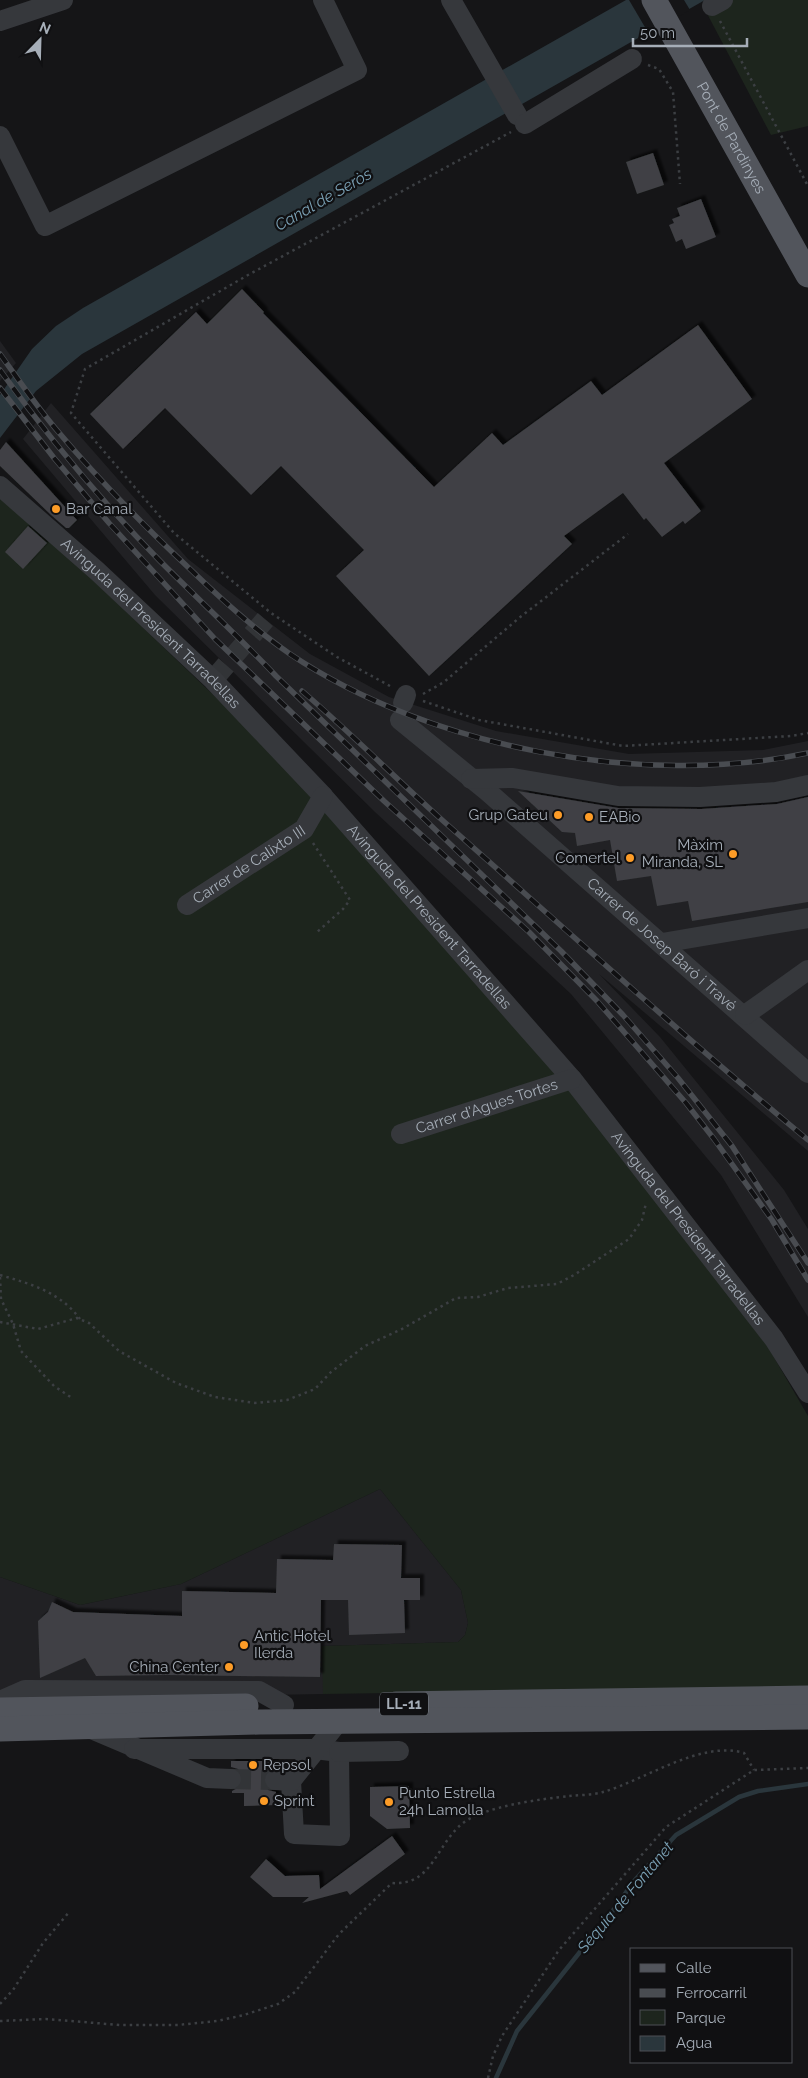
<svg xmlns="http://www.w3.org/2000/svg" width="808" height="2078" font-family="Raleway,sans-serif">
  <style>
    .built { fill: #212124 }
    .green { fill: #1d251d }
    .water { fill: #2a363c }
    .pier { fill: #151517 }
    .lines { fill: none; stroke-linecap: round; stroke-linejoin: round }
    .stream { stroke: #2a363c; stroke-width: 4.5 }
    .building { fill: #3f4044; filter: url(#shadow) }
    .minor-tunnel { stroke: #323437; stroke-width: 20; stroke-dasharray: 20 10; stroke-linecap: butt }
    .path { stroke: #3c3f43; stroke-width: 2.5; stroke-dasharray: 2.5 4; stroke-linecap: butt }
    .minor { stroke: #36383c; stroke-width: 20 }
    .major { stroke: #52555c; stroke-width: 25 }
    .rail-casing { stroke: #494c51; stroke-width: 5.5 }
    .rail { stroke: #101012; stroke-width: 4; stroke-dasharray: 11; stroke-linecap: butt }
    .poi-dot { fill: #fd9c27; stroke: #101012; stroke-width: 2 }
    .labels { text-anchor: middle; stroke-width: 4.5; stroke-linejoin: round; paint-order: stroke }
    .shield { fill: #101012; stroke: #797f86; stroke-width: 1 }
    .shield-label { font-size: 14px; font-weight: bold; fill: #a6aeb8 }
    .street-label { font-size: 15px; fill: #a6aeb8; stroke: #101012 }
    .poi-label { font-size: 15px; fill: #a6aeb8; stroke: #101012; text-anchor: start }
    .water-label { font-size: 16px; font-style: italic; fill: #7ba1b5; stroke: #101012 }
  </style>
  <defs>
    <filter id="shadow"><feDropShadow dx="4" dy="-4" stdDeviation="1" flood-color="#0009"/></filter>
  </defs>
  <rect width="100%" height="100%" fill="#151517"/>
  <g class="built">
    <polygon points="0,341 16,363 0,381"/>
    <polygon points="51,403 188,559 310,654 389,697 496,731 629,754 763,750 808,741 808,1151 599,974 660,1037 784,1190 808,1229 808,1317 721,1175 571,994 375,812 155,595 23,439"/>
    <polygon points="380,1489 461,1590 468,1623 465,1635 458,1642 323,1646 323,1694 122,1698 0,1699 0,1577 80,1605 181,1584"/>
  </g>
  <g class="green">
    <polygon points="709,0 808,0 808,126 771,135 702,4"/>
    <polygon points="0,491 274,753 572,1087 768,1347 808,1416 808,1687 323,1694 322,1646 458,1642 465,1635 468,1623 461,1590 380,1489 181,1584 80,1605 0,1577"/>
  </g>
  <polygon class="water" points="626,0 705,0 82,354 36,391 0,438 0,395 32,349 56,326 83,308"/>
  <polygon class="pier" points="629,0 684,0 690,10 649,34"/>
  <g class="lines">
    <polyline class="stream" points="496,2078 517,2031 615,1908 634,1881 676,1835 739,1797 758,1791 808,1784"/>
  </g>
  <g class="building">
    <polygon points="653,153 664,185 637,194 626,162"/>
    <polygon points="701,199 716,237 686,249 682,239 676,242 669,225 674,223 672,219 680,216 677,208"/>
    <polygon points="242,289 264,312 263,313 434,487 492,433 503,445 591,381 602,395 698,325 752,399 664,463 701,511 685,524 683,521 662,537 646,518 644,520 623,493 564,536 572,544 429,676 336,576 364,550 281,466 251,495 165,408 123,449 90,414 196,312 207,324"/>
    <polygon points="6,442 77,520 69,528 66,528 51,515 0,466 0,450"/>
    <polygon points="28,526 47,543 23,569 5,552"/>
    <polygon points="518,791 618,808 701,809 777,804 808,797 808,902 692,921 688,901 657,906 651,876 617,881 610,840 577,846 575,833 562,832"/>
    <polygon points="334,1544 402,1545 401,1578 420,1578 420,1600 404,1600 405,1633 349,1635 348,1600 321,1600 320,1677 167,1675 96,1676 85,1658 40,1678 38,1621 48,1612 52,1602 73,1612 182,1616 182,1591 276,1593 277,1559 333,1560"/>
    <polygon points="231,1761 275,1761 275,1768 265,1773 263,1780 268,1790 276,1792 276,1805 244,1806 244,1793 232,1793 232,1791 241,1786 243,1779 238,1769 231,1767"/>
    <polygon points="409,1786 410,1828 387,1829 370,1816 370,1787"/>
    <polygon points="392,1836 405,1854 350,1895 347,1891 302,1903 309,1897 273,1897 250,1877 266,1859 285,1876 319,1875 320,1889"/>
  </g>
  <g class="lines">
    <g class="minor-tunnel">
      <polyline points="213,680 271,613"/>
      <polyline points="231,1779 275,1780"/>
    </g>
    <g class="path">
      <polyline points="720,21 808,186"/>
      <polyline points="648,65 659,69 673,92 680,184"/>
      <polyline points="390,686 337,657 271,613 174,533 71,413 85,369 248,275 511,132"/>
      <polyline points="423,694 444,682 519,618 628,534"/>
      <polyline points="423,701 479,720 623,746 791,736 808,733"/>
      <polyline points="313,843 350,900 343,909 316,933"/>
      <path d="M0 1275C31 1284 60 1292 80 1319"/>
      <polyline points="0,1277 1,1299 13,1324 21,1351 54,1386 72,1398"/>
      <polyline points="0,1322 38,1329 77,1318 89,1323 119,1351 176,1383 215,1397 255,1403 287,1400 315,1389 331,1372 365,1346 402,1329 456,1298 478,1297 508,1288 557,1284 574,1275 629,1239 642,1220 646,1203"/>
      <polyline points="0,2004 13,1990 43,1943 70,1911"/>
      <path d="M0 2021 46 2019 120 2025H178L217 2021 244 2015 278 2004 295 1992 339 1934 392 1883C433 1886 436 1844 463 1823 485 1806 542 1799 569 1796 580 1795 593 1795 603 1792 645 1780 701 1740 744 1753L754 1770"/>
      <polyline points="488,2078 493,2056 502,2036 559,1950 666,1827 754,1770 808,1768"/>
    </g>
    <g class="minor">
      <polyline points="451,0 517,115"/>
      <polyline points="712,6 723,0"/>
      <polyline points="0,21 63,0"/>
      <polyline points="525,124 632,59"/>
      <polyline points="0,136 45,226 357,70 323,0"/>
      <path id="s1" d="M0 486 97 571 213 680 323 796 572 1079 774 1339 808 1393"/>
      <polyline points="403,703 406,695"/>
      <path id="s2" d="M400 720 487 791 808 1073"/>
      <polyline points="471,779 513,778 618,796 700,797 776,792 808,785"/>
      <path id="s3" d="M187 905 304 829 323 796"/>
      <polyline points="662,943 808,918"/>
      <polyline points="745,1015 808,970"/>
      <path id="s4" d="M401 1134 572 1079"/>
      <polyline points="0,1701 25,1690 259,1691 284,1705"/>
      <polyline points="89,1728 207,1778 231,1779"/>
      <polyline points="134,1749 315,1749 339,1752 340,1836 294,1834 291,1781"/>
      <polyline points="339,1752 399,1751"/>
      <polyline points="275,1780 291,1781 339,1721"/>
    </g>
    <g class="major">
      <path id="s5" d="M654 0 808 275"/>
      <polyline points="396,1704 808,1698"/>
      <polyline points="0,1710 246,1706"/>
      <polyline points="0,1729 259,1722 808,1717"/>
    </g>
    <g class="rail-casing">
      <g id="rail">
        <path d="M0 354C18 379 35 404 55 428 97 478 143 525 191 570 222 600 254 629 290 654 430 748 643 788 808 753"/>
        <path d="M0 370C49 438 102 502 160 561 199 600 239 637 276 676L561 951 623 1015 678 1078 732 1146 808 1263"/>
        <polyline points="0,388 54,458 109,523 215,639 384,801 529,932 597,1001 686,1103 714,1139 772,1220 808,1280"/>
        <path d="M302 691C350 732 394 777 441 819 563 927 683 1036 808 1140"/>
      </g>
    </g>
    <use href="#rail" class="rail"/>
  </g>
  <g class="poi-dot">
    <circle cx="56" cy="509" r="5"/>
    <circle cx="558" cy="815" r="5"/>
    <circle cx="589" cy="817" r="5"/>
    <circle cx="733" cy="854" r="5"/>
    <circle cx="630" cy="858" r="5"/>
    <circle cx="244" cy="1645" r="5"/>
    <circle cx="229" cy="1667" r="5"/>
    <circle cx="253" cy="1765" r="5"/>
    <circle cx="264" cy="1801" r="5"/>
    <circle cx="389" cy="1802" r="5"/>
  </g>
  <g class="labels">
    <rect class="shield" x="380" y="1692.5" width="48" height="23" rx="4"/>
    <g class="shield-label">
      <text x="404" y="1709">LL-11</text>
    </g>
    <g class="street-label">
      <text dy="5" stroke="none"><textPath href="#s5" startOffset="158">Pont de Pardinyes</textPath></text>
      <text dy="5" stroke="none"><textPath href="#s1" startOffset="204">Avinguda del President Tarradellas</textPath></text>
      <text dy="5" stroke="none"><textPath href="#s3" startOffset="74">Carrer de Calixto III</textPath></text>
      <text dy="5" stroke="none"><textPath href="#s1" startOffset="609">Avinguda del President Tarradellas</textPath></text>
      <text dy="5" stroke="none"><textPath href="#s2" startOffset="345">Carrer de Josep Baró i Travé</textPath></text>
      <text dy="5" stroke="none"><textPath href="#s4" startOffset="90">Carrer d'Agues Tortes</textPath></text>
      <text dy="5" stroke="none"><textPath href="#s1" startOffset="1014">Avinguda del President Tarradellas</textPath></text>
    </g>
    <g class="poi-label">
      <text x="66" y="514">Bar Canal</text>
      <text x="548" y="820" text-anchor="end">Grup Gateu</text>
      <text x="599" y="822">EABio</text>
      <text x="723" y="850" text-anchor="end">Màxim<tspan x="723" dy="17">Miranda, SL</tspan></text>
      <text x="620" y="863" text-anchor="end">Comertel</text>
      <text x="254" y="1641">Antic Hotel<tspan x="254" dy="17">Ilerda</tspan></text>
      <text x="219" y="1672" text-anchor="end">China Center</text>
      <text x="263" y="1770">Repsol</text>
      <text x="399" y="1798">Punto Estrella<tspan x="399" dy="17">24h Lamolla</tspan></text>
      <text x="274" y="1806">Sprint</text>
    </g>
    <g class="water-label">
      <text transform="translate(323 199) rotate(-30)" y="6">Canal de Seròs</text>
      <text transform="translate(625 1897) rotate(-50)" y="6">Séquia de Fontanet</text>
    </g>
  </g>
  <rect x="630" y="1948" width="162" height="115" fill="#101012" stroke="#4c4f54"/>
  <rect x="640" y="1964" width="25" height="8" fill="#52555c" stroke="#4c4f54"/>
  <text x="676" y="1973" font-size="15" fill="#a6aeb8">Calle</text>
  <rect x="640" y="1989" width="25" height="8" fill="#494c51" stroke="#4c4f54"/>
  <text x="676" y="1998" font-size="15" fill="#a6aeb8">Ferrocarril</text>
  <rect x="640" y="2010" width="25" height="15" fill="#1d251d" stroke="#4c4f54"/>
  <text x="676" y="2023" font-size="15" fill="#a6aeb8">Parque</text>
  <rect x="640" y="2036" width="25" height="15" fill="#2a363c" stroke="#4c4f54"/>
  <text x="676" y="2048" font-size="15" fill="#a6aeb8">Agua</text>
  <g transform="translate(40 40) rotate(23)" stroke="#101012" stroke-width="4" paint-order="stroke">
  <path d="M0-4L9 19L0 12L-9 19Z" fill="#a6aeb8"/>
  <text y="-8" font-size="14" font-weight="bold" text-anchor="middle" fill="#a6aeb8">N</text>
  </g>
  <path d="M633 38v8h114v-8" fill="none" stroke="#a6aeb8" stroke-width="2.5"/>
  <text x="640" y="38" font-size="15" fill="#a6aeb8" stroke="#101012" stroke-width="4" paint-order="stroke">50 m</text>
</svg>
